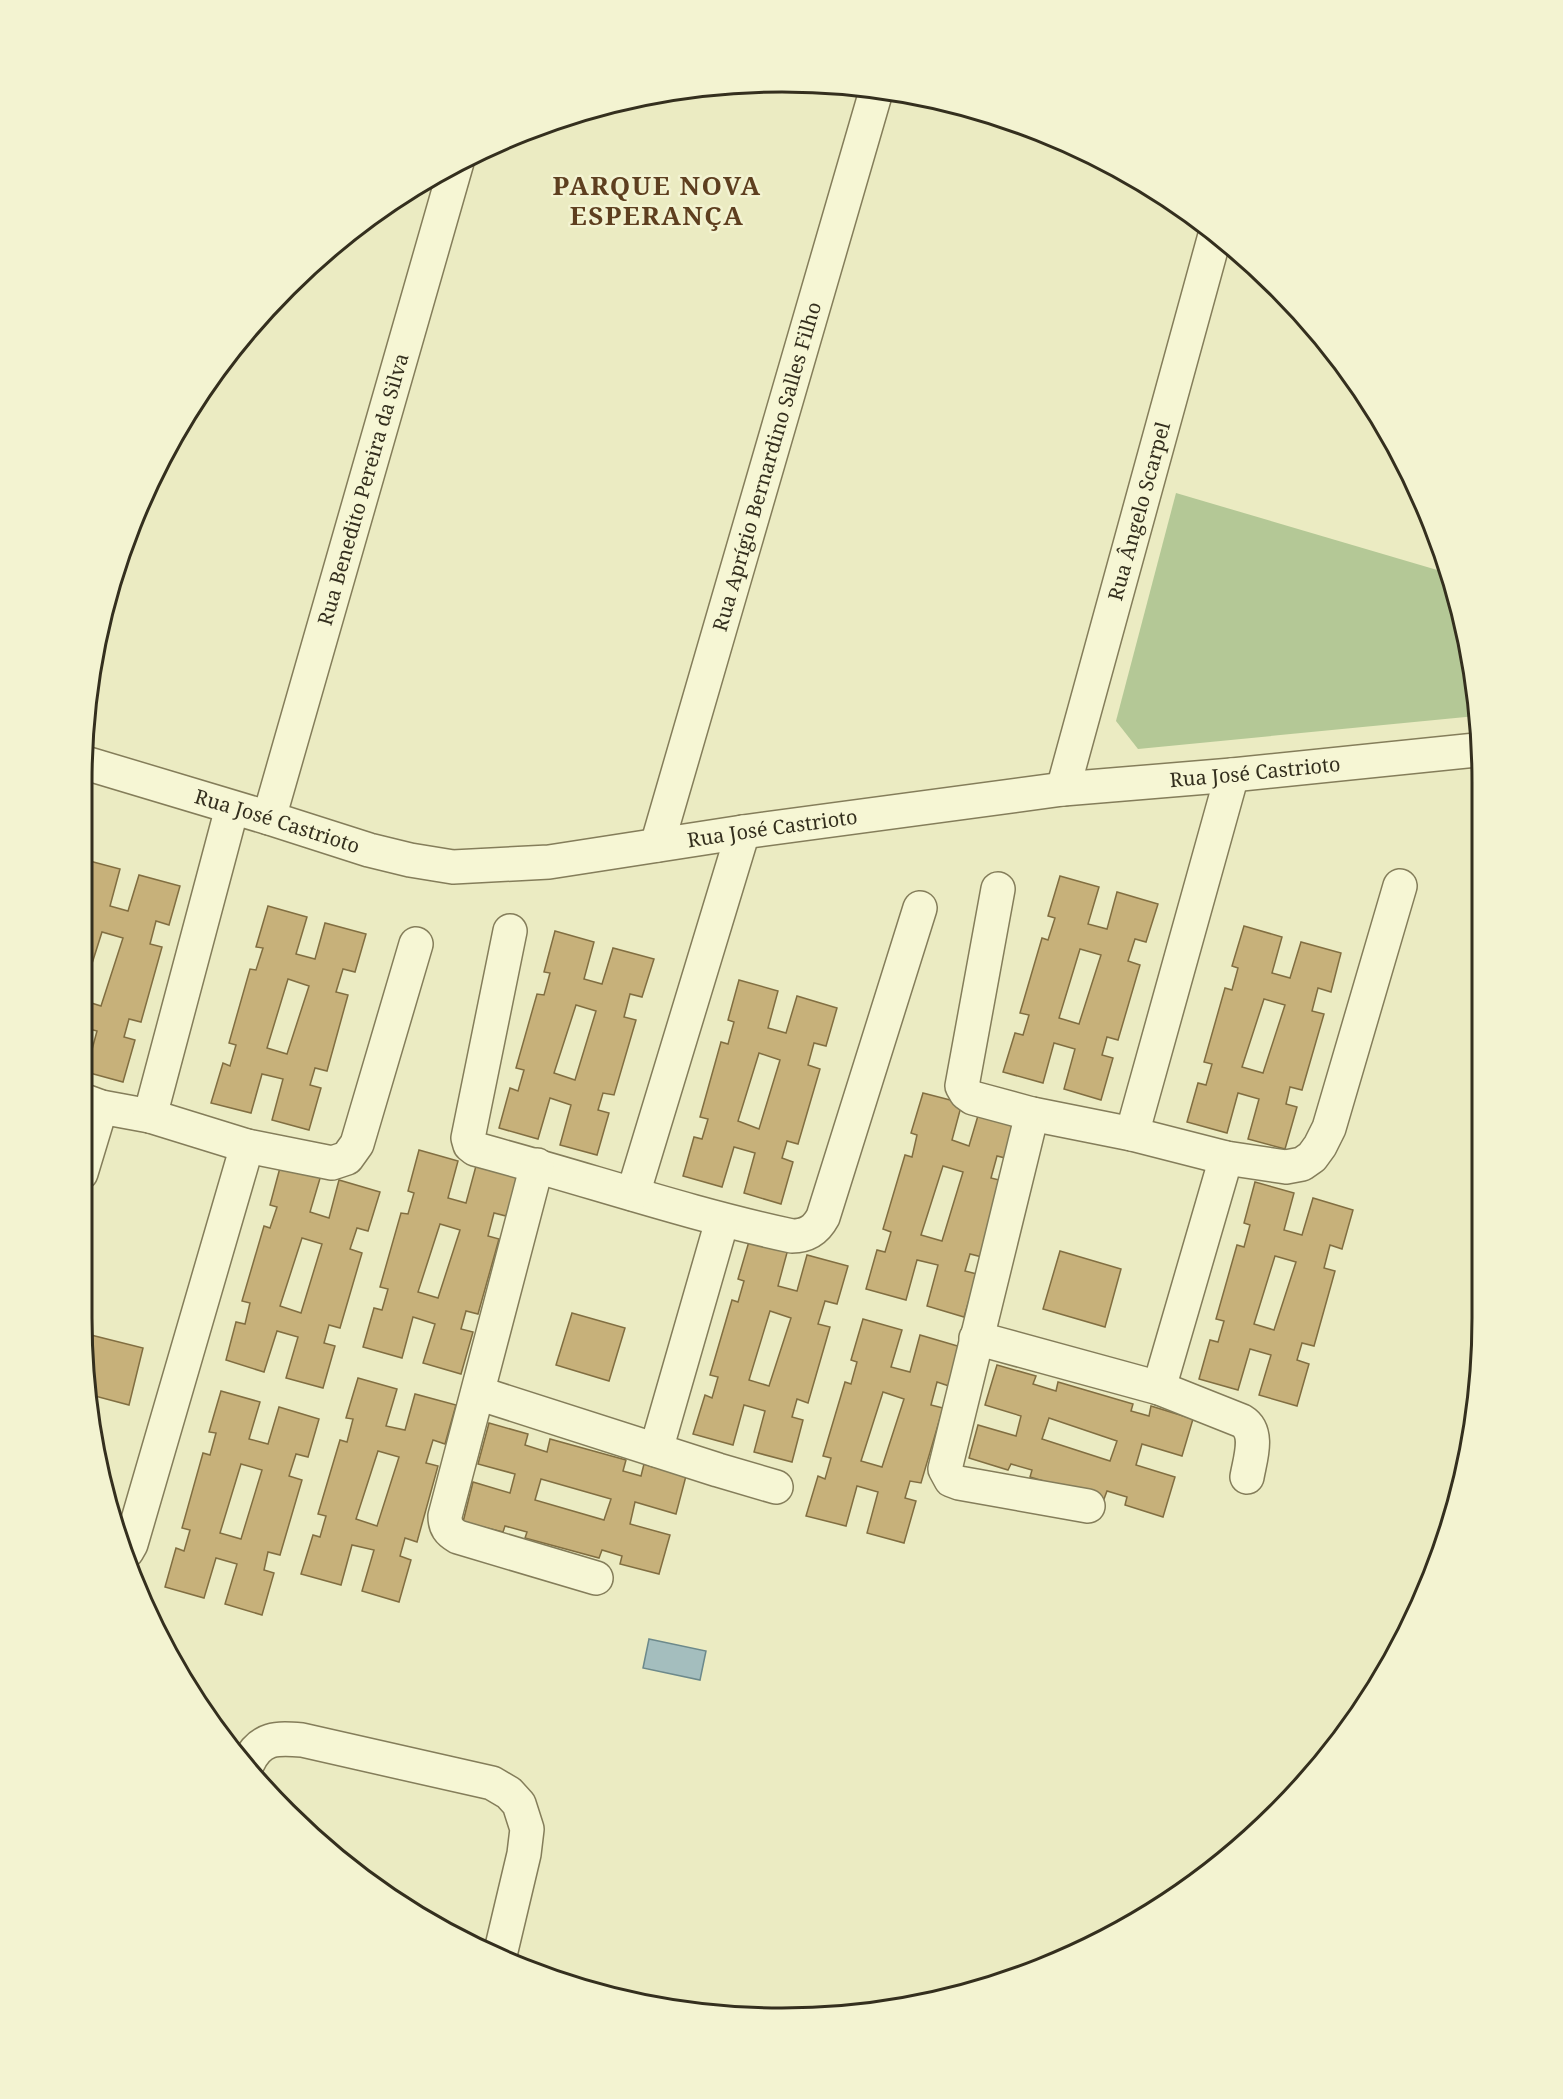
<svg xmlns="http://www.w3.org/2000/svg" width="1563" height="2099" font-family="'Noto Serif',serif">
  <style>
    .green { fill: #b4c896 }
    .water { fill: #a4bebe; stroke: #6c898b; stroke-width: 1.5 }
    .building { fill: #c7b17a; stroke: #816e41; stroke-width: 1.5; fill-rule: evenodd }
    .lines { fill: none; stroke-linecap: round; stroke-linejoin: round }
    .minor-casing { stroke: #847d5a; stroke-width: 36 }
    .minor { stroke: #f6f6d4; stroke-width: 33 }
    .labels { text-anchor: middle; stroke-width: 5; stroke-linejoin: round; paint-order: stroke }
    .street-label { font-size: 20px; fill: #342f1e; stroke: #f3f3d1 }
    .district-label { font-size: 26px; font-weight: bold; letter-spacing: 1.5px; fill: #5e3f1f; stroke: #f3f3d1 }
    .rim { fill: none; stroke: #342f1e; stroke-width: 3 }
  </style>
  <rect width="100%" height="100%" fill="#ebebc2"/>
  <polygon class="green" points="1176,493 1444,572 1476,690 1476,716 1138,749 1116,721"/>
  <polygon class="water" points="649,1639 706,1651 700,1680 643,1668"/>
  <g class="building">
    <polygon points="82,859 120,869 110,906 128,911 139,875 180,886 169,925 156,921 150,944 162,947 141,1022 129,1019 124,1037 135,1040 123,1082 86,1072 97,1031 82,1027 82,1000 101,1006 123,938 102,932 82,995"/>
    <path d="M1060 876 1099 887 1088 924 1107 929 1117 892 1158 904 1146 942 1135 939 1128 961 1140 965 1118 1040 1107 1037 1102 1055 1113 1058 1101 1100 1064 1089 1075 1049 1054 1043 1043 1083 1003 1072 1015 1033 1023 1035 1029 1015 1020 1013 1042 938 1048 940 1055 918 1048 916ZM1080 949 1101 955 1079 1024 1059 1018Z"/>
    <path d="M268 906 307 917 296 954 315 959 325 923 366 934 355 972 343 969 336 992 348 995 327 1071 315 1068 310 1085 321 1088 309 1130 272 1120 283 1079 262 1074 251 1113 211 1103 223 1063 230 1066 236 1045 229 1043 250 969 256 970 263 948 256 947ZM288 979 309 986 287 1054 267 1048Z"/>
    <path d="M1244 926 1282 937 1272 973 1290 978 1301 942 1341 953 1331 992 1318 988 1312 1011 1324 1014 1302 1090 1290 1087 1286 1104 1297 1107 1285 1149 1248 1139 1259 1099 1238 1093 1227 1133 1187 1122 1198 1083 1206 1085 1212 1064 1204 1062 1225 988 1232 990 1238 968 1232 966ZM1264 999 1285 1005 1263 1073 1242 1067Z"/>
    <path d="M555 931 594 942 584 979 602 984 613 948 654 959 642 997 630 994 624 1017 636 1020 614 1095 603 1093 598 1110 609 1113 597 1155 560 1145 571 1105 550 1098 538 1139 499 1128 510 1088 518 1091 524 1070 516 1068 537 994 544 995 550 973 544 972ZM576 1005 596 1011 575 1080 554 1073Z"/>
    <path d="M739 980 778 991 768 1028 786 1033 797 996 837 1008 826 1046 814 1043 808 1065 820 1069 798 1144 787 1141 782 1158 793 1162 781 1204 744 1193 755 1153 734 1147 722 1187 683 1176 694 1137 702 1139 708 1119 700 1117 721 1042 728 1044 734 1022 728 1020ZM759 1053 780 1060 759 1129 738 1121Z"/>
    <path d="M923 1093 962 1103 952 1140 969 1146 980 1109 1021 1120 1009 1159 997 1156 991 1178 1003 1181 982 1257 970 1254 965 1271 977 1274 964 1317 927 1306 938 1265 917 1260 906 1300 866 1289 877 1250 885 1252 891 1232 883 1229 905 1155 912 1157 917 1135 911 1133ZM943 1166 963 1172 942 1241 921 1235Z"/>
    <path d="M419 1150 458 1161 448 1198 466 1203 476 1166 518 1178 506 1216 494 1213 488 1236 499 1239 478 1314 466 1311 461 1329 473 1332 461 1374 423 1363 435 1324 413 1317 402 1358 363 1347 374 1308 382 1310 388 1289 380 1287 401 1213 408 1214 414 1193 408 1191ZM440 1224 460 1230 438 1298 418 1292Z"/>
    <path d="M281 1164 321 1175 310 1212 329 1218 339 1180 380 1192 368 1231 357 1228 350 1249 362 1253 340 1328 329 1325 324 1343 335 1346 323 1388 286 1378 298 1337 277 1331 264 1372 226 1360 236 1322 245 1324 250 1303 242 1301 264 1226 270 1228 277 1207 270 1205ZM302 1238 322 1244 301 1313 280 1306Z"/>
    <path d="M1255 1182 1294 1193 1284 1230 1302 1235 1313 1198 1353 1210 1342 1249 1330 1245 1324 1268 1335 1271 1314 1346 1302 1343 1297 1360 1309 1364 1297 1406 1259 1395 1271 1355 1250 1349 1238 1390 1199 1379 1210 1340 1218 1342 1224 1321 1216 1319 1237 1245 1244 1247 1250 1225 1244 1223ZM1275 1256 1296 1262 1274 1330 1254 1324Z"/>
    <path d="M750 1238 788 1249 778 1286 797 1291 807 1255 848 1266 837 1304 825 1301 818 1324 830 1327 808 1403 797 1399 792 1417 803 1420 792 1462 754 1452 765 1411 744 1405 733 1445 693 1434 705 1395 712 1398 718 1377 710 1375 732 1300 738 1302 744 1281 738 1279ZM770 1311 791 1318 769 1386 749 1380Z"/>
    <polygon points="1060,1251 1121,1269 1105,1327 1043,1309"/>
    <polygon points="572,1313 625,1328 609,1381 556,1365"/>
    <path d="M863 1319 902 1330 891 1367 910 1372 920 1335 961 1347 949 1386 937 1382 931 1405 943 1408 921 1483 910 1481 905 1498 916 1501 904 1543 867 1533 878 1492 857 1486 846 1526 806 1516 818 1476 825 1479 831 1458 823 1456 845 1382 851 1384 857 1362 851 1360ZM883 1392 904 1399 882 1467 861 1461Z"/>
    <polygon points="91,1335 143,1348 129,1405 91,1395 86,1356"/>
    <path d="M997 1365 1036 1376 1033 1384 1056 1391 1058 1382 1133 1404 1131 1411 1149 1416 1151 1406 1193 1419 1182 1456 1142 1444 1136 1465 1175 1477 1163 1517 1125 1505 1127 1497 1107 1491 1104 1499 1030 1477 1032 1470 1011 1464 1008 1470 969 1458 978 1425 1016 1436 1021 1416 985 1405ZM1049 1418 1117 1441 1110 1461 1042 1439Z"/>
    <path d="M358 1378 397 1389 386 1426 405 1430 415 1394 456 1405 445 1444 433 1440 426 1463 438 1466 417 1542 405 1538 400 1556 411 1560 399 1602 362 1591 374 1550 352 1545 341 1585 301 1574 313 1535 320 1537 326 1516 318 1514 340 1440 347 1442 353 1419 346 1418ZM378 1451 399 1457 377 1526 356 1519Z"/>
    <path d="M221 1391 260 1402 249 1439 268 1444 279 1407 319 1419 308 1457 296 1454 289 1476 302 1480 280 1555 268 1552 264 1570 274 1573 262 1615 225 1604 237 1564 216 1558 204 1598 165 1587 176 1548 184 1551 190 1530 182 1528 203 1453 210 1455 216 1433 209 1432ZM241 1464 262 1470 241 1539 220 1533Z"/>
    <path d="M489 1423 528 1434 525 1445 547 1452 550 1439 626 1460 623 1471 641 1476 644 1464 686 1476 676 1514 635 1502 630 1524 670 1535 659 1574 620 1564 622 1556 602 1550 599 1558 525 1538 527 1532 505 1526 503 1532 463 1522 473 1482 510 1493 515 1474 478 1464ZM541 1479 611 1499 604 1520 535 1500Z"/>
  </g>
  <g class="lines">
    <g class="minor-casing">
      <g id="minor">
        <path id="s1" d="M82 762 269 818 369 850 410 860 453 867 549 862 743 832 1063 789 1232 775 1476 750"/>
        <path id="s2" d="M1063 789 1215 235"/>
        <path id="s3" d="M269 818 457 162"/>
        <path id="s4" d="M657 845 877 88"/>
        <polyline points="998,889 962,1086 966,1093 973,1098 1032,1114 1132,1134 1226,1158 1286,1167 1302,1164 1312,1157 1320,1146 1329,1128 1400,886"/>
        <path d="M510 931 468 1138 470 1145 475 1149C581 1177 685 1213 792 1236 807 1236 816 1230 823 1217L920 908"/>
        <polyline points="82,1100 101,1107 150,1116 247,1146 332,1163 347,1158 357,1144 416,944"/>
        <polyline points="1032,1114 945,1469 951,1480 959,1483 1088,1506"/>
        <polyline points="150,1116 232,808"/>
        <polyline points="1132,1134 1232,775"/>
        <path d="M537 1165 445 1516C445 1527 449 1532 458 1537L596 1578"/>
        <polyline points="81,1173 101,1107"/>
        <polyline points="633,1194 743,832"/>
        <path d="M976 1338 1159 1388 1242 1421C1260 1432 1250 1459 1247 1477"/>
        <polyline points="1159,1388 1226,1158"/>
        <polyline points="478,1393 718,1470 776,1487"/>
        <polyline points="656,1450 722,1221"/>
        <polyline points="127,1551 131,1544 247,1146"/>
        <path d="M248 1763C260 1737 277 1738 302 1740L492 1783 509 1793 519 1804 527 1829 524 1854 500 1955"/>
      </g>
    </g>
    <use href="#minor" class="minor"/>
  </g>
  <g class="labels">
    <g class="street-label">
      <text dy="7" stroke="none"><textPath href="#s4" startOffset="394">Rua Aprígio Bernardino Salles Filho</textPath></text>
      <text dy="7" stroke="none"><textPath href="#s3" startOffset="342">Rua Benedito Pereira da Silva</textPath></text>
      <text dy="7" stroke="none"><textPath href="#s2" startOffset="288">Rua Ângelo Scarpel</textPath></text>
      <text dy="7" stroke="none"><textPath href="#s1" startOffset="1194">Rua José Castrioto</textPath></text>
      <text dy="7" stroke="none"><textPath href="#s1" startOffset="204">Rua José Castrioto</textPath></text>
      <text dy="7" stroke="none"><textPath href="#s1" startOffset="708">Rua José Castrioto</textPath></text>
    </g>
    <g class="district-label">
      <text x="657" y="195">PARQUE NOVA<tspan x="657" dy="30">ESPERANÇA</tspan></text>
    </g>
  </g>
  <path d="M0 0H1563V2099H0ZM782 92H782A690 690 0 0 1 1472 782V1318A690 690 0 0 1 782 2008H782A690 690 0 0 1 92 1318V782A690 690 0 0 1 782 92Z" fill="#f3f3d1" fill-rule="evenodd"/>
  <path class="rim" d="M782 92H782A690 690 0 0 1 1472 782V1318A690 690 0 0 1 782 2008H782A690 690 0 0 1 92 1318V782A690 690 0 0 1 782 92Z"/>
</svg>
